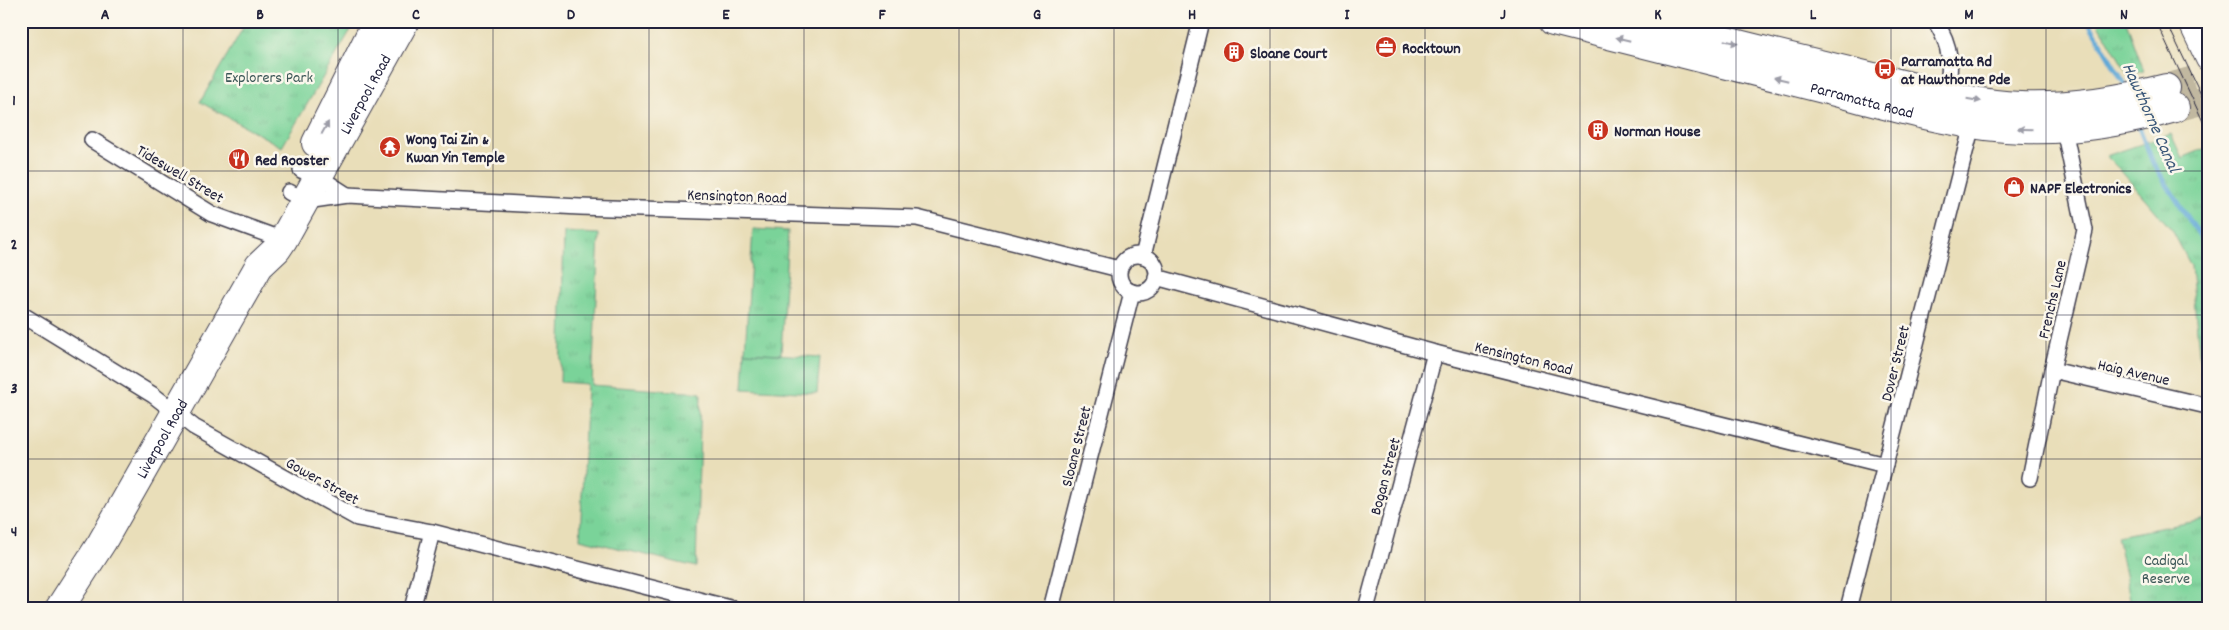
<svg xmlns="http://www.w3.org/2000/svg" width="2229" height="630" font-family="Dekko,sans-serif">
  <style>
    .grass { fill: url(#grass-tufts); stroke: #4e7a6a }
    .pitch { fill: #7ad399; stroke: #4e7a6a }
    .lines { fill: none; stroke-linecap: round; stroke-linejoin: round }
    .stream { stroke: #60a9d7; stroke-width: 5 }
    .highway-tunnel { stroke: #c1b8a0; stroke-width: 28; stroke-dasharray: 28 14; stroke-linecap: butt }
    .street-casing { stroke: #403e4e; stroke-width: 18 }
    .primary-casing { stroke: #403e4e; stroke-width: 26 }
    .highway-casing { stroke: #403e4e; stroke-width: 30 }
    .street { stroke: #fff; stroke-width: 15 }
    .primary { stroke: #fff; stroke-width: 24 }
    .highway { stroke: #fff; stroke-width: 28 }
    .tram { stroke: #22223b; stroke-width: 1 }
    .oneway { fill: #9c9ca7 }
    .grid { fill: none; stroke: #22223b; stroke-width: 1; stroke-opacity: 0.55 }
    .labels { text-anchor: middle; stroke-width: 5; stroke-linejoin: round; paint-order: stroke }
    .poi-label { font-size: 16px; font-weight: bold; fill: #22223b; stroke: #fbf7ec; text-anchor: start }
    .park-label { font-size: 16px; fill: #3c5757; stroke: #fbf7ec }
    .street-label { font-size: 16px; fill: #22223b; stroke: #fbf7ec }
    .water-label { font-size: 18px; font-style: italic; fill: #3b5879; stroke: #fbf7ec }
    .neatline { fill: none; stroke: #22223b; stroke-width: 2 }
    .grid-label { font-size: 16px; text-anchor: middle; font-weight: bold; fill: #22223b }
  </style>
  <defs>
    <pattern id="grass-tufts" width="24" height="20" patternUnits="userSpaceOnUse" patternTransform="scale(1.25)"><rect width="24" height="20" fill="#7ad399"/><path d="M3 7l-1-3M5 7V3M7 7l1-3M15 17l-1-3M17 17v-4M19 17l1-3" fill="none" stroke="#69b585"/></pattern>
  </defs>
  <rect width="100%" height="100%" fill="#fbf7ec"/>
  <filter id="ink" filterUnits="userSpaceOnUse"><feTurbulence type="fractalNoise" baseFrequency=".02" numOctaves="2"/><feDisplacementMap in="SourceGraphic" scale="10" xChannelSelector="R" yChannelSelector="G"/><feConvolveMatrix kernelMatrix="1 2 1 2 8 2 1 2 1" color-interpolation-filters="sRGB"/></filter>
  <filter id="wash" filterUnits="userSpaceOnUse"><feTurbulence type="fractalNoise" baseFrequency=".0096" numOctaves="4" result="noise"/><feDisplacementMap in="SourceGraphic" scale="20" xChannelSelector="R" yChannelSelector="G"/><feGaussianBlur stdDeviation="1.12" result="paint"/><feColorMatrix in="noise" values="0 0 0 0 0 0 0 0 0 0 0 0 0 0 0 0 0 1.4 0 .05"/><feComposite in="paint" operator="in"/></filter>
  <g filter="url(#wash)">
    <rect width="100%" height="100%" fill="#e9deb9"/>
    <g class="grass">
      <polygon points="247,21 356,21 282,147 200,102"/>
      <polygon points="2097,21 2126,21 2144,71 2128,74"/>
      <polygon points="2171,134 2182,158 2206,148 2208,152 2208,448 2191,266 2172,230 2121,171 2106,156"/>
      <polygon points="753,229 788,231 781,354 745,352"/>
      <polygon points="564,232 599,234 592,385 701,393 696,567 580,539 587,384 560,382"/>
      <polygon points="2208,519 2208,609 2132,609 2117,536"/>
    </g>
    <polygon class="pitch" points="745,352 820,357 817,393 743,389"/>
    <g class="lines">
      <g class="stream">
        <polyline points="2088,21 2127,88"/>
        <polyline points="2138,125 2153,163 2208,249"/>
      </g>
    </g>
  </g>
  <g filter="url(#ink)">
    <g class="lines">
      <g class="highway-tunnel">
        <polyline points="2166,88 2208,76"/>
        <polyline points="2175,108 2208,99"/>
      </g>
      <g class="street-casing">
        <g id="street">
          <path d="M1935 21C1952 46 1952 67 1946 95"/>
          <polyline points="92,140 212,214 283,240"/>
          <polyline points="301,170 319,177 347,195"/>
          <polyline points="289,192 306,201 347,195 580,207 917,218 1119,269"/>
          <circle cx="1138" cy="274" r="19"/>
          <polyline points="1143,256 1201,21"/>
          <polyline points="1156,277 1435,353 1885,465"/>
          <polyline points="21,314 153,395 194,427 357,518 432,532 734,609"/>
          <polyline points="2052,370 2207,406"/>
          <polyline points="2030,478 2052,370 2085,230 2064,129"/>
          <polyline points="412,609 432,532"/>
          <polyline points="1051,609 1132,292"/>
          <polyline points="1366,609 1435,353"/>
          <polyline points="1848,609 1972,125"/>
        </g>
      </g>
      <g class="primary-casing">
        <polyline id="primary" points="2190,21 2208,59"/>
      </g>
      <g class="highway-casing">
        <g id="highway">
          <path id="s1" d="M1553 21C1646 44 1738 68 1831 91 1894 107 1958 127 2023 129 2075 131 2125 122 2175 108"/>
          <path d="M1650 21C1726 42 1802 60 1878 78 1924 89 1972 104 2020 106 2069 108 2118 100 2166 88"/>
          <polyline points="316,143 377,21"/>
          <path id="s2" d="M59 609 102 542 259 266 277 249 283 240 405 21"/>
        </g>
      </g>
      <use href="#street" class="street"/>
      <use href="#primary" class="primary"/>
      <use href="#highway" class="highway"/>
      <g class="tram">
        <polyline points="2156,21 2208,132"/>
        <polyline points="2166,21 2208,109"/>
      </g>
    </g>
    <defs><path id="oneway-solid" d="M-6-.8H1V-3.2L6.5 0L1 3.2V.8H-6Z" transform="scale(1.25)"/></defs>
    <g class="oneway">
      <use href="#oneway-solid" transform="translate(1623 39) rotate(-166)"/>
      <use href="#oneway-solid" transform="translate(1731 42) rotate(14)"/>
      <use href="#oneway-solid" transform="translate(1781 79) rotate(-166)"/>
      <use href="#oneway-solid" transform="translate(1974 100) rotate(10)"/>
      <use href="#oneway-solid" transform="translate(325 128) rotate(-61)"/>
      <use href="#oneway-solid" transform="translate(2025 129) rotate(-179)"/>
    </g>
  </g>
  <path class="grid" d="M183 21V609M338 21V609M493 21V609M649 21V609M804 21V609M959 21V609M1114 21V609M1270 21V609M1425 21V609M1580 21V609M1736 21V609M1891 21V609M2046 21V609M21 171H2208M21 315H2208M21 459H2208"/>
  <defs>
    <g id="office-disc" transform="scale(1.125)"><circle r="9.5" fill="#c8321e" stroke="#fbf7ec"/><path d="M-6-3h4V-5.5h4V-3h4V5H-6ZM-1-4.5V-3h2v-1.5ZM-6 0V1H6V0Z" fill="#fff"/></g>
    <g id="building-disc" transform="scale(1.125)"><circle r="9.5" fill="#c8321e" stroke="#fbf7ec"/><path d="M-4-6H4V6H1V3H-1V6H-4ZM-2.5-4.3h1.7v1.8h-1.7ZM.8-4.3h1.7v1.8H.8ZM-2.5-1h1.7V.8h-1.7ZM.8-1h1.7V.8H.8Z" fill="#fff"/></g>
    <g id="bus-disc" transform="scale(1.125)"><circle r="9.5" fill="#c8321e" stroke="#fbf7ec"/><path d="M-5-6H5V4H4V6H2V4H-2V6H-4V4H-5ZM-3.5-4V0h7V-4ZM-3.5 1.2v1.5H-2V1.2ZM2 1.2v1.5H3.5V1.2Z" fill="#fff"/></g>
    <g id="temple-disc" transform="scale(1.125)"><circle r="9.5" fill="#c8321e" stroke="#fbf7ec"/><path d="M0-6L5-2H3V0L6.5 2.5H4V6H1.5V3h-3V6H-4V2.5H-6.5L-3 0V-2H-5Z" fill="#fff"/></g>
    <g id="restaurant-disc" transform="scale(1.125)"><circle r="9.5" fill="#c8321e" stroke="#fbf7ec"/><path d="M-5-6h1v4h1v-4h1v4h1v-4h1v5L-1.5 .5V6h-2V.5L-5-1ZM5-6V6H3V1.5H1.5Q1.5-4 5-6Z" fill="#fff"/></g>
    <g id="shop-disc" transform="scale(1.125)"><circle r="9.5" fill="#c8321e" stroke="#fbf7ec"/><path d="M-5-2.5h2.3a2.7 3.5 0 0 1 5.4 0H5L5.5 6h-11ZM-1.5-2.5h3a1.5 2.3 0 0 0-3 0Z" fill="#fff"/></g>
  </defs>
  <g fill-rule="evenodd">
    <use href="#office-disc" x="1386" y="47"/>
    <use href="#building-disc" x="1234" y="52"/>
    <use href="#bus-disc" x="1885" y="69"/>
    <use href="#building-disc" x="1598" y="130"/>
    <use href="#temple-disc" x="390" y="147"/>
    <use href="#restaurant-disc" x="239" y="159"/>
    <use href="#shop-disc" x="2014" y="187"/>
  </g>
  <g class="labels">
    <g class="poi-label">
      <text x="1402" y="53">Rocktown</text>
      <text x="1250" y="58">Sloane Court</text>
      <text x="1901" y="66">Parramatta Rd<tspan x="1901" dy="18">at Hawthorne Pde</tspan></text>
      <text x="1614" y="136">Norman House</text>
      <text x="406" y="144">Wong Tai Zin &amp;<tspan x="406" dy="18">Kwan Yin Temple</tspan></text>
      <text x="255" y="165">Red Rooster</text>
      <text x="2030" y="193">NAPF Electronics</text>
    </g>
    <g class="park-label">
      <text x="269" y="82">Explorers Park</text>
      <text x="2166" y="565">Cadigal<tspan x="2166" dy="18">Reserve</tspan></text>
    </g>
    <g class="street-label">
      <text dy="6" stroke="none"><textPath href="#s2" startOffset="600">Liverpool Road</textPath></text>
      <text dy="6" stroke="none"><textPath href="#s1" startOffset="319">Parramatta Road</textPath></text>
      <text transform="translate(181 173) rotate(31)" y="6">Tideswell Street</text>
      <text transform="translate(737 195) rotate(2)" y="6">Kensington Road</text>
      <text transform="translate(2051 299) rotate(-77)" y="6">Frenchs Lane</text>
      <text transform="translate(1524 357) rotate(14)" y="6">Kensington Road</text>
      <text transform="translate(1894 363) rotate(-76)" y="6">Dover Street</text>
      <text transform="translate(2134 371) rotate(13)" y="6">Haig Avenue</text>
      <text dy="6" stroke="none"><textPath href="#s2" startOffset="199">Liverpool Road</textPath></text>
      <text transform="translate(1075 446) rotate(-76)" y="6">Sloane Street</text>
      <text transform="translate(1384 476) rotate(-75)" y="6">Bogan Street</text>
      <text transform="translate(323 480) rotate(29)" y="6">Gower Street</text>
    </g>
    <g class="water-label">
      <text transform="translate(2152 117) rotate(66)" y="6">Hawthorne Canal</text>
    </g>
  </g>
  <rect width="2229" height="630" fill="none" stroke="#fbf7ec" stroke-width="55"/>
  <rect x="28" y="28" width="2174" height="574" class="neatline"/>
  <g class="grid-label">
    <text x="105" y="19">A</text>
    <text x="260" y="19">B</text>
    <text x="416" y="19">C</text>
    <text x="571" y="19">D</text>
    <text x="726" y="19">E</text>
    <text x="882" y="19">F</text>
    <text x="1037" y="19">G</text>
    <text x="1192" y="19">H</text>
    <text x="1347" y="19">I</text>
    <text x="1503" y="19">J</text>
    <text x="1658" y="19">K</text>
    <text x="1813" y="19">L</text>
    <text x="1969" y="19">M</text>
    <text x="2124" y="19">N</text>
    <text x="14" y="105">1</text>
    <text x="14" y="249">2</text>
    <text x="14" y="393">3</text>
    <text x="14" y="536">4</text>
  </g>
</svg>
